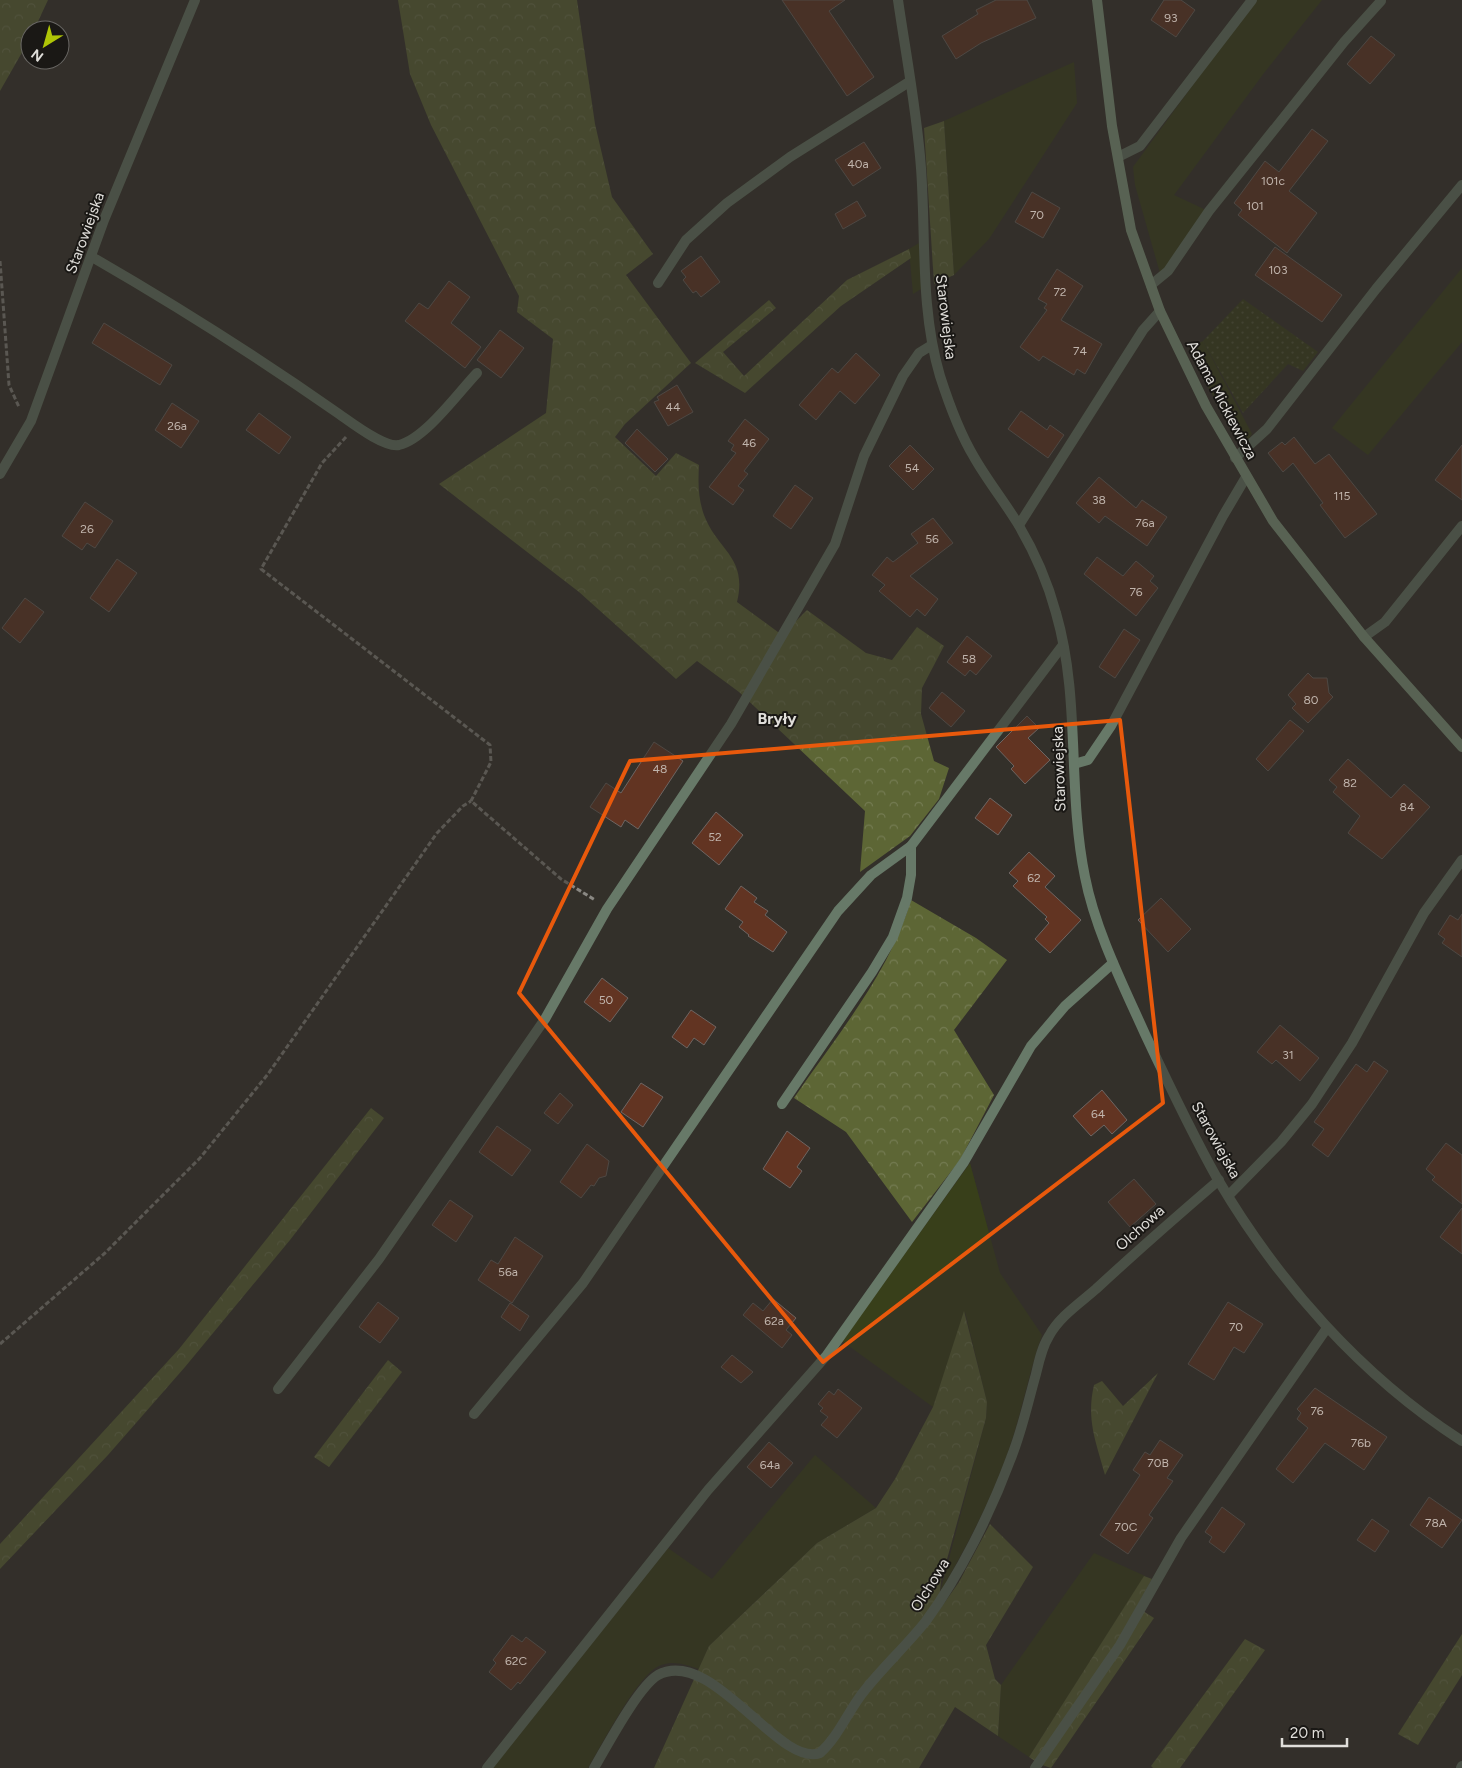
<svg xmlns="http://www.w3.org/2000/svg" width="1462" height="1768" font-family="Figtree,sans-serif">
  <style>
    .grass { fill: #383f1a }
    .forest { fill: url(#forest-crowns) }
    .park { fill: url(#park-dots) }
    .building { fill: #623422; stroke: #6e6562 }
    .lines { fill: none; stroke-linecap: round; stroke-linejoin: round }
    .path { stroke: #8a8883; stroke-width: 3; stroke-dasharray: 5 2.5; stroke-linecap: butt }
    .lane { stroke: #677968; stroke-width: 10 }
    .street { stroke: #677968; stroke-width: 10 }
    .secondary { stroke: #86a186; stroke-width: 10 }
    .marked { fill: none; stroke: #e8590c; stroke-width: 4; stroke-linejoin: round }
    .labels { text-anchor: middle; stroke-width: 4; stroke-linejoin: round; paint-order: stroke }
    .number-label { font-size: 12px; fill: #c0b4ac }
    .street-label { font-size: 15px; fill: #e0deda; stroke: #1a1815 }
    .neighbourhood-label { font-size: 16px; font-weight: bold; fill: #e0deda; stroke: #1a1815 }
  </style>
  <defs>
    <pattern id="forest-crowns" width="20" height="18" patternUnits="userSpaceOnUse" patternTransform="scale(1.25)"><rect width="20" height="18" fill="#5d6635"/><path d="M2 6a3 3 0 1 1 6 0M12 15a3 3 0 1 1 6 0" fill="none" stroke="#747b52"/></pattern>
    <pattern id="park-dots" width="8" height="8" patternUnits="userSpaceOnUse" patternTransform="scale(1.25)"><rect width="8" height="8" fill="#383f1a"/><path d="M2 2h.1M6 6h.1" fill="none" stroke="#545a3b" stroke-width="1.8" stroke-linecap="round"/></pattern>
  </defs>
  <rect width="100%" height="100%" fill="#33302a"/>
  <g class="grass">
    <polygon points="1255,0 1322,0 1264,73 1174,195 1206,210 1166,269 1160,273 1135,185 1133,167"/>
    <polygon points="1074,62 1077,103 989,239 954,275 944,121"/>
    <polygon points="919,243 921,289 913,294 909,249"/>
    <polygon points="1462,268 1462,342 1368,455 1332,428"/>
    <polygon points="1203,341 1252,434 1248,440 1237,439 1196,365 1192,353 1199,343"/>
    <path d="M970 1163 1000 1273 1042 1335C1029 1372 1022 1411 1009 1449 992 1499 966 1547 940 1593L986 1418 987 1402 965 1312 933 1407 842 1341Z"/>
    <path d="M815 1455 876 1508 817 1543 709 1646 699 1669C687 1665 674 1660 661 1665 638 1673 602 1745 588 1768H492L668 1548 712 1579Z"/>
    <polygon points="1094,1553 1145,1576 1029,1757 998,1736 1001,1685"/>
  </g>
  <g class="forest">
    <polygon points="0,0 48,0 34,30 30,30 28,42 0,91"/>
    <path d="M398 0H577L595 124 612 197 653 254 626 275 691 363 625 424 615 437 656 476 676 453 699 465C698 483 698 498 704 515 717 550 748 557 737 602L782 635 807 610 866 653 892 660 917 627 944 646 922 688 921 714 934 761 949 768 939 799 910 836 860 872 865 811 739 692 697 661 676 679 579 592 439 484 546 413 553 339 517 312 519 296 431 125 410 74Z"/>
    <polygon points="944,121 954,275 934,284 924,128"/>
    <polygon points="909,249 911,258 841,306 745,393 695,363 769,300 776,308 723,352 744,376 847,280"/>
    <path d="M911 900 976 938 1007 960 954 1030 994 1095 960 1160 912 1222 846 1132 794 1098C837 1035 889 974 911 900Z"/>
    <polygon points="371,1108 384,1118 290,1240 185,1367 108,1455 0,1569 0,1544 179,1349"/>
    <polygon points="964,1311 987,1402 986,1418 941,1581 938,1612 959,1582 990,1524 1033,1567 986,1645 995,1679 1001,1685 998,1736 955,1707 919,1768 654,1768 709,1646 817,1543 876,1508 895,1479 933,1407"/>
    <polygon points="388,1360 402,1372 329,1467 314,1457"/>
    <path d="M1158 1373 1105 1475C1096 1442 1086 1419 1094 1385L1102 1381 1123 1406Z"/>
    <polygon points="1144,1576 1152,1579 1116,1644 1035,1761 1029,1757"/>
    <polygon points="1143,1611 1154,1618 1051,1768 1042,1765"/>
    <polygon points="1462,1634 1462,1675 1418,1745 1398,1734"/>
    <polygon points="1245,1639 1265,1650 1180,1768 1153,1768 1151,1766"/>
  </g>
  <polygon class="park" points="1243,299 1318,352 1303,371 1288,364 1243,413 1203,341"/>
  <g class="building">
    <polygon points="782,0 845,0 829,11 874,77 847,96"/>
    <polygon points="996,0 1027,0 1036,18 981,43 956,59 942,36 978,14 976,10"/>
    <polygon points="1164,0 1181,0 1195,10 1176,37 1151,20"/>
    <polygon points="1371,36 1395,55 1370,84 1347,64"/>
    <polygon points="1312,129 1328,141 1289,191 1317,213 1287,253 1238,215 1242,210 1234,203 1265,161 1279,172"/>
    <polygon points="864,142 881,168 853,186 835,160"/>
    <polygon points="1032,192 1060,208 1043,238 1015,222"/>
    <polygon points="857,201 866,216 843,229 835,214"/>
    <polygon points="1275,247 1342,295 1322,322 1255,275"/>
    <polygon points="701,256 720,282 701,297 696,291 693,293 683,280 686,277 681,271"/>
    <polygon points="1057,269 1083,286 1061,320 1102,344 1085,374 1077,369 1074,375 1043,356 1039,361 1020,347 1047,310 1044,308 1047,304 1038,299"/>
    <polygon points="449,281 470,297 451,323 481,347 465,368 405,321 419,303 428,309"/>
    <polygon points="104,323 172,365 160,385 92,343"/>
    <polygon points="500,330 524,348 501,378 477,360"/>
    <polygon points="856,353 880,375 855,404 840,391 816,420 799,405 832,368 838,373"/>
    <polygon points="677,385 693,412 668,426 654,402 659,400 657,397"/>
    <polygon points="172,403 199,421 181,448 155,430"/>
    <polygon points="1021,411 1047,430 1050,425 1064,435 1048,458 1008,429"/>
    <polygon points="259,413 291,437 279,454 246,430"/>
    <polygon points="745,419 769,439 744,471 748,474 738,486 744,490 733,505 709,487 736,453 731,450 734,445 728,441"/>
    <polygon points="637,429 668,459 655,472 625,443"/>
    <polygon points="1294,437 1315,464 1329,454 1377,514 1345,538 1320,505 1323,503 1293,463 1283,472 1268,453 1282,442 1285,445"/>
    <polygon points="910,445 934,469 913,490 889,466"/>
    <polygon points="1462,445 1462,500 1435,480"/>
    <polygon points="1099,477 1136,508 1142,500 1167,517 1147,546 1105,516 1099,523 1076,503"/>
    <polygon points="795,485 813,498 791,529 773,516"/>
    <polygon points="85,502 113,521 95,548 87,543 82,550 62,536"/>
    <polygon points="933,518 953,543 910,576 938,599 925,616 917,609 910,617 879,591 885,585 872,575 887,557 893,562 918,543 911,534"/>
    <polygon points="1097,557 1123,576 1136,561 1154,576 1150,581 1158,588 1136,616 1084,574"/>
    <polygon points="117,559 137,573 109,612 90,598"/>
    <polygon points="25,598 44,612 20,643 2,628"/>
    <polygon points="1124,629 1140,640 1115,678 1099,667"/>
    <polygon points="967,636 992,656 976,675 970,670 965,676 947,662"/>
    <polygon points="1308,673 1313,678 1327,678 1329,693 1333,697 1308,723 1292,708 1296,704 1288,695"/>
    <polygon points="942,692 965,711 951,727 929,708"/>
    <polygon points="1027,716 1039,728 1028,738 1050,760 1025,784 1011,769 1014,766 996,747"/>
    <polygon points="1290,720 1304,731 1268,771 1256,759"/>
    <polygon points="654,742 683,761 638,829 625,820 621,827 590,807 606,783 621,793"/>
    <polygon points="1348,759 1391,798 1404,784 1430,807 1382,859 1348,833 1360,816 1333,792 1337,787 1329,780"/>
    <polygon points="990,798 1012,815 998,835 975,818"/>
    <polygon points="716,812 743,835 719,865 692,843"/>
    <polygon points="1029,852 1055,876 1045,887 1081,920 1050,953 1035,939 1049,923 1045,919 1047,917 1013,886 1018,881 1009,873"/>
    <polygon points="741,886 757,898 754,902 768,911 765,915 787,932 773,952 748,936 749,935 739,927 743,922 725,909"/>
    <polygon points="1161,898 1191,929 1168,952 1138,920"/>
    <polygon points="1462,914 1462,957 1442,943 1445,939 1438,934 1450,915 1458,920"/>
    <polygon points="602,978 628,998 610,1022 584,1002"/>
    <polygon points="691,1010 716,1027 704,1045 694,1038 687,1048 672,1037"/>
    <polygon points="1280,1025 1319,1058 1300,1081 1276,1060 1272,1064 1257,1052"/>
    <polygon points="1374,1061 1388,1071 1328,1157 1312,1145 1324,1129 1314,1122 1356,1064 1367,1072"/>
    <polygon points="641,1083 663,1097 643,1127 621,1112"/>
    <polygon points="1102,1090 1127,1120 1112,1134 1104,1125 1091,1136 1073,1116"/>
    <polygon points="560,1093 573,1105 558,1124 544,1113"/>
    <polygon points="497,1126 531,1150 512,1176 479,1152"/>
    <polygon points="787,1131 810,1148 797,1167 802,1171 790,1188 763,1169"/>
    <polygon points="1446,1143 1462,1155 1462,1204 1432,1180 1435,1177 1426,1169"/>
    <polygon points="587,1144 609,1161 606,1176 599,1178 594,1186 591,1185 581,1198 560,1182"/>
    <polygon points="1134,1179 1156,1204 1130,1227 1108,1202"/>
    <polygon points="450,1200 473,1216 456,1242 432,1225"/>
    <polygon points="1462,1208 1462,1254 1440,1237"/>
    <polygon points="515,1237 543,1256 512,1303 478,1280 491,1260 498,1264"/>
    <polygon points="773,1299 796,1318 786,1330 792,1335 782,1348 743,1315 753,1303 763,1311"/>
    <polygon points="378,1302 399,1318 380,1343 359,1327"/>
    <polygon points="1228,1302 1263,1324 1244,1353 1234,1347 1214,1380 1188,1364"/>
    <polygon points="510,1303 529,1316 520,1331 501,1317"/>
    <polygon points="732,1355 753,1372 741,1383 721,1367"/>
    <polygon points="1315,1388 1387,1437 1364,1470 1325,1443 1293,1483 1276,1469 1308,1428 1297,1419 1301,1413 1297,1409"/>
    <polygon points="838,1389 862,1408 837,1438 821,1425 828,1417 820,1411 823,1408 818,1404 829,1391 834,1395"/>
    <polygon points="1160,1440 1183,1455 1167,1478 1173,1481 1149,1515 1153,1518 1128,1554 1100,1535 1140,1475 1133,1470 1145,1452 1150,1455"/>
    <polygon points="769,1442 793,1463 771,1488 747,1467"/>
    <polygon points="1429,1497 1462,1520 1442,1548 1410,1525"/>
    <polygon points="1222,1507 1245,1524 1224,1553 1209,1542 1212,1537 1205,1532"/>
    <polygon points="1372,1519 1389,1531 1375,1552 1357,1540"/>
    <polygon points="512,1635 522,1642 526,1637 546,1652 520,1684 518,1682 511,1690 489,1672 496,1663 493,1660"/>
  </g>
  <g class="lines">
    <g class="path">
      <polyline points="0,261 9,385 19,407"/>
      <polyline points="346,437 322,463 261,569 490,745 491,762 471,801 561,879 595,900"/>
      <polyline points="0,1344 105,1253 200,1158 268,1074 437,833 463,806 471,801"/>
    </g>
    <g class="lane">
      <polyline points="1118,157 1140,146 1252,0"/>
      <path d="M92 257C177 306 259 358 339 414 352 423 384 448 399 445 425 439 458 393 477 373"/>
      <polyline points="658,283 686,240 727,203 790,157 909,82"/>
      <polyline points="1151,285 1168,271 1209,211 1344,42 1381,1"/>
      <polyline points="1235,458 1267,429 1376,289 1462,185"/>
      <polyline points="1019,525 1143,330 1160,311"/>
      <polyline points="1364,637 1385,622 1462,526"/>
      <polyline points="1074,764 1088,760 1111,726 1223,516 1246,477"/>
      <polyline points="782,1104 872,972 893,937 907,898 911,875 911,846"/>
      <polyline points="1229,1195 1281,1142 1312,1104 1352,1043 1424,913 1462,860"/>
      <polyline points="278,1389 379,1259 545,1019 607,909 731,724 835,544 864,456 903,376 919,353 932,345"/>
      <polyline points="474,1414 583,1283 838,911 871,875 911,846 1063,645"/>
      <polyline points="487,1768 708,1490 827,1355 964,1162 1031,1046 1065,1006 1113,963"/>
      <polyline points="1035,1768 1120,1645 1181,1538 1327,1328"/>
      <polyline points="1461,1768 1462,1766"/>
    </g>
    <g class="street">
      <path d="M898 0C906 55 917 112 921 168 926 236 920 309 940 376 949 404 959 432 974 457 987 480 1004 501 1018 524 1034 551 1048 583 1056 613 1081 699 1067 790 1085 877 1095 929 1123 985 1145 1034 1168 1083 1191 1132 1217 1178 1278 1282 1361 1376 1462 1441"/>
      <polyline points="0,474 31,421 104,220 195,0"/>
      <path d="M594 1768C607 1746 638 1687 658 1675 712 1646 779 1768 820 1753 839 1736 849 1709 865 1690 884 1666 907 1645 926 1621 960 1575 991 1512 1011 1458 1022 1431 1028 1402 1036 1374 1039 1361 1042 1347 1049 1336 1059 1317 1080 1303 1096 1289 1136 1252 1177 1216 1219 1180"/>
    </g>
    <polyline class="secondary" points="1097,0 1112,126 1131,230 1160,311 1206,406 1273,521 1364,637 1462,747"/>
  </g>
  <path d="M0 0H1462V1768H0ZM1120 720 1163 1103 823 1362 519 993 630 761Z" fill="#33302a" fill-opacity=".55" fill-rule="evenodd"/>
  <path class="marked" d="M1120 720 1163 1103 823 1362 519 993 630 761Z"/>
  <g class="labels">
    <g class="number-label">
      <text x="1171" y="22">93</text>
      <text x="858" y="168">40a</text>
      <text x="1273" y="185">101c</text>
      <text x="1255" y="210">101</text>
      <text x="1037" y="219">70</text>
      <text x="1278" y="274">103</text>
      <text x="1060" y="296">72</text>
      <text x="1080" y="355">74</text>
      <text x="673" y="411">44</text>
      <text x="177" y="430">26a</text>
      <text x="749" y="447">46</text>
      <text x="912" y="472">54</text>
      <text x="1342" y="500">115</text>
      <text x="1099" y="504">38</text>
      <text x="1145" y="527">76a</text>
      <text x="87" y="533">26</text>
      <text x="932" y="543">56</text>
      <text x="1136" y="596">76</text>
      <text x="969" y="663">58</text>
      <text x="1311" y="704">80</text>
      <text x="660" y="773">48</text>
      <text x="1350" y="787">82</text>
      <text x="1407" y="811">84</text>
      <text x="715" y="841">52</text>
      <text x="1034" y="882">62</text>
      <text x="606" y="1004">50</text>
      <text x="1288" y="1059">31</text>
      <text x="1098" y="1118">64</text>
      <text x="508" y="1276">56a</text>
      <text x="774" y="1325">62a</text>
      <text x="1236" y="1331">70</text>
      <text x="1317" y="1415">76</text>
      <text x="1361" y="1447">76b</text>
      <text x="1158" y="1467">70B</text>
      <text x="770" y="1469">64a</text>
      <text x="1436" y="1527">78A</text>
      <text x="1126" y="1531">70C</text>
      <text x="516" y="1665">62C</text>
    </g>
    <g class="street-label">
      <text transform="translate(85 233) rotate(-70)" y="5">Starowiejska</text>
      <text transform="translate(946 317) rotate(83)" y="5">Starowiejska</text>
      <text transform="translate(1222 400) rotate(62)" y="5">Adama Mickiewicza</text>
      <text transform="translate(1059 769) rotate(-92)" y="5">Starowiejska</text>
      <text transform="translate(1216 1140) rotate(61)" y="5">Starowiejska</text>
      <text transform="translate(1140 1228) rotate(-42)" y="5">Olchowa</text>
      <text transform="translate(930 1585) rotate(-58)" y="5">Olchowa</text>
    </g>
    <g class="neighbourhood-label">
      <text x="777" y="724">Bryły</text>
    </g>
  </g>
  <g transform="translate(45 45) rotate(217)"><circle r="24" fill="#1a1815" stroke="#696764"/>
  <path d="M0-4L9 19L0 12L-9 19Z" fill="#afc506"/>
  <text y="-8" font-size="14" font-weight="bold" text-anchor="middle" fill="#e0deda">N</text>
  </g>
  <path d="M1282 1738v8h65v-8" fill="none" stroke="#e0deda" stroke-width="2.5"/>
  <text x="1290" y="1738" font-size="15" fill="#e0deda" stroke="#1a1815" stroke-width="4" paint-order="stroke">20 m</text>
</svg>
